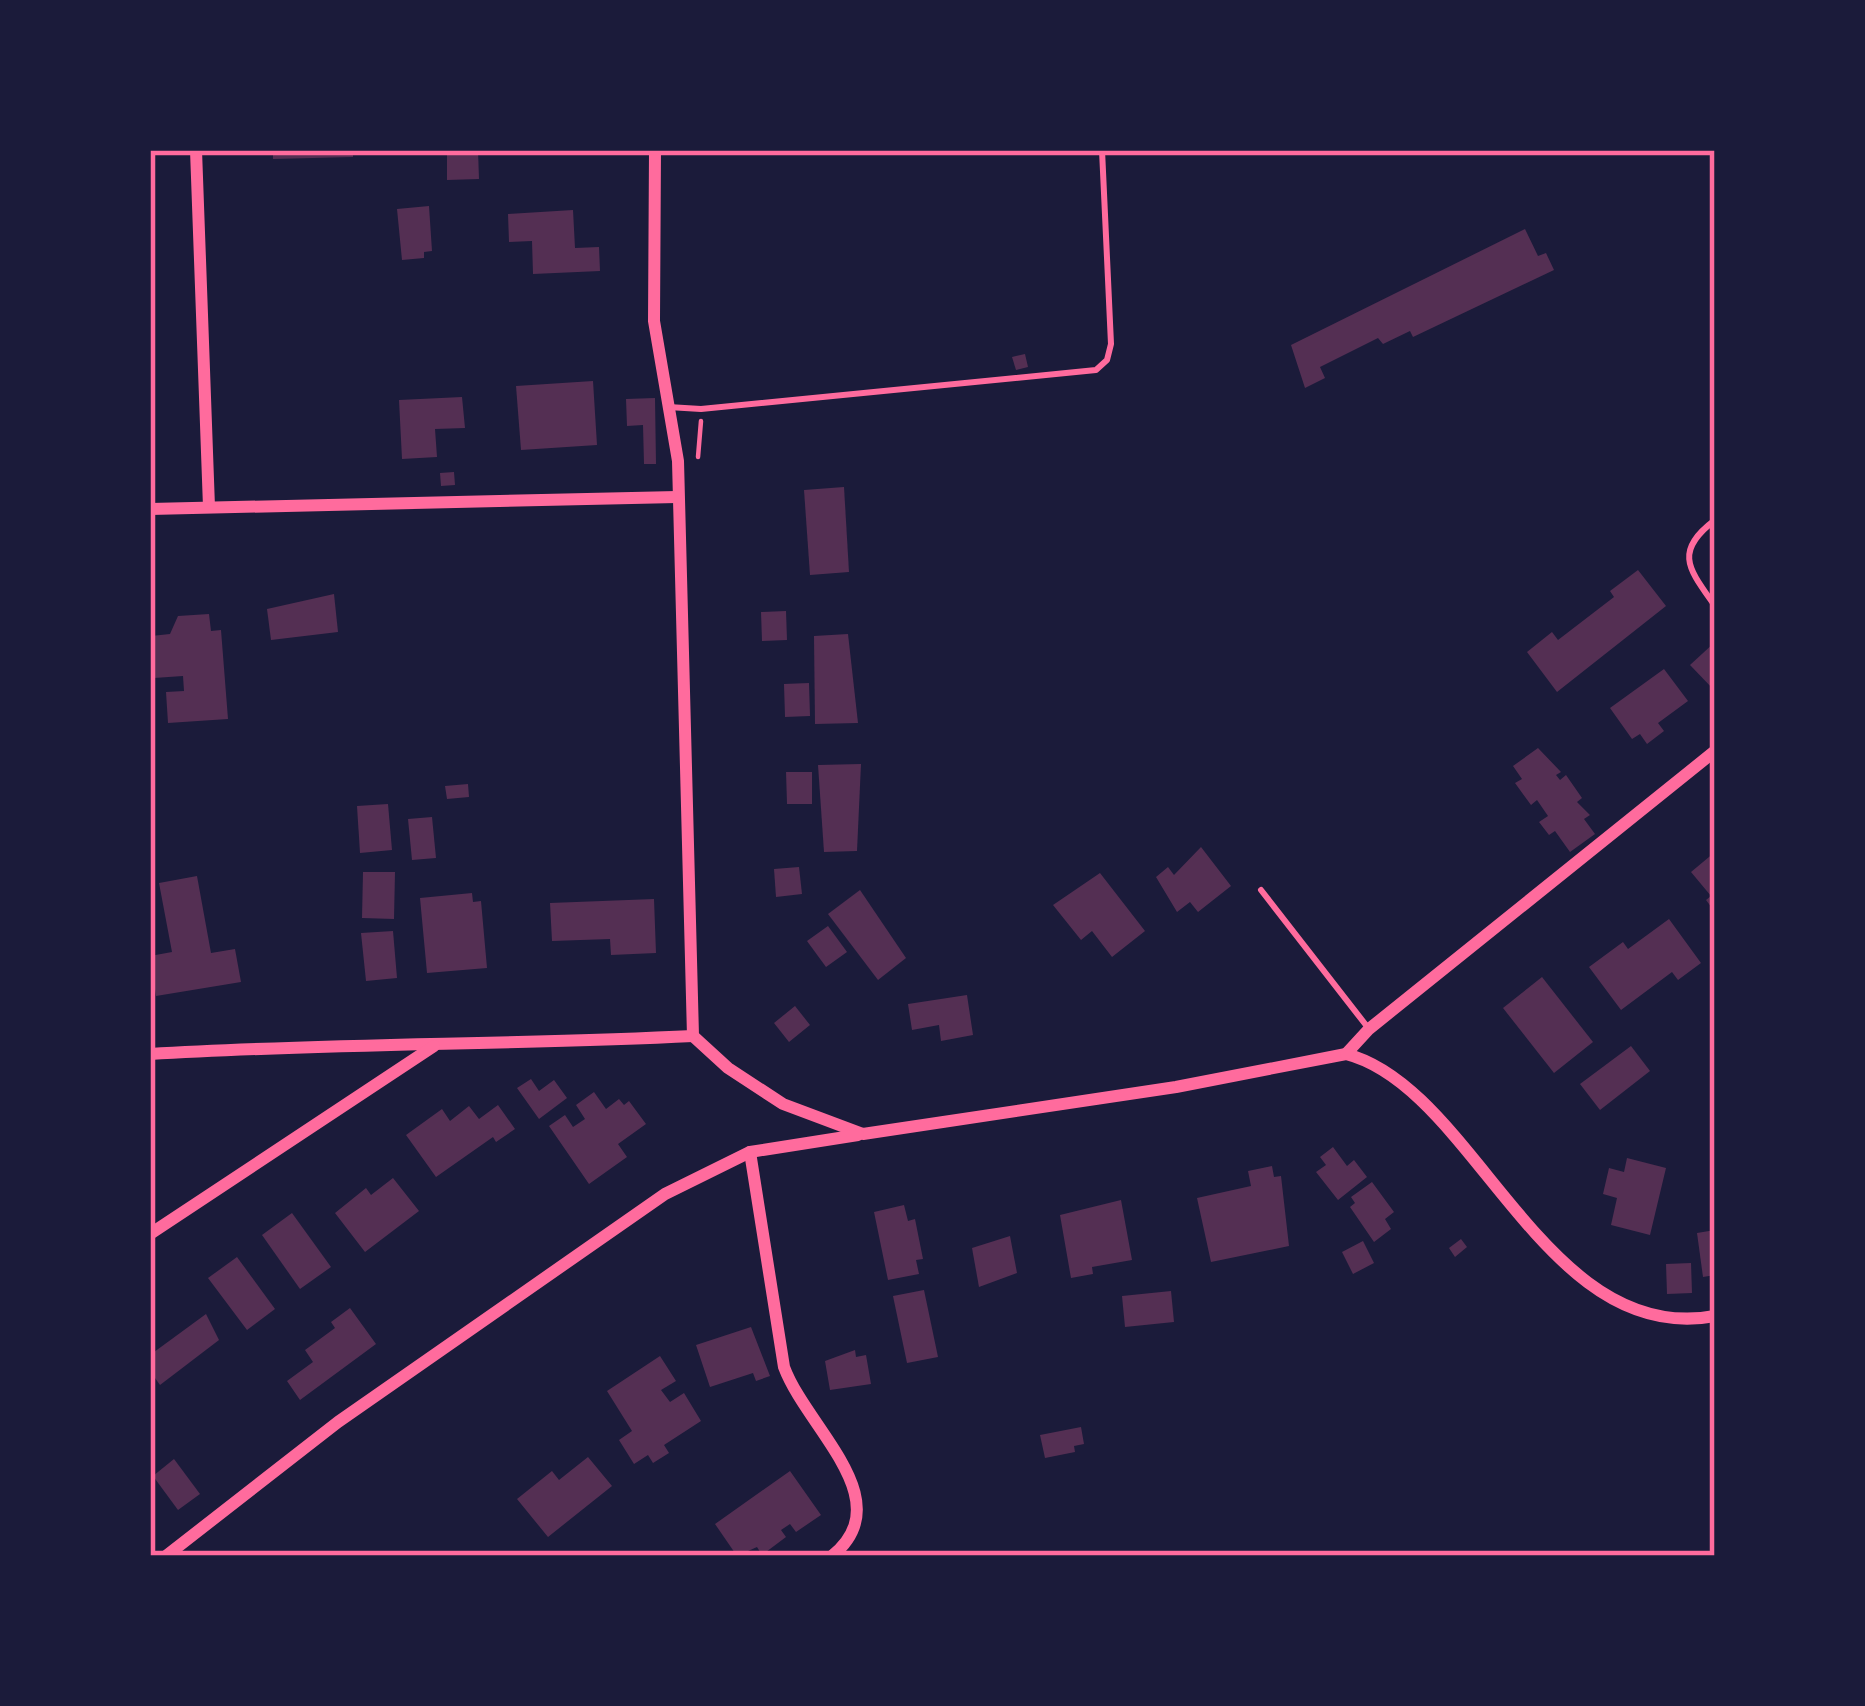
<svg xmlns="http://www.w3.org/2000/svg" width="1865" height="1706" font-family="Jost,sans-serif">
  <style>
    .building { fill: #542f53 }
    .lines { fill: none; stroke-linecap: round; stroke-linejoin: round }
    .path { stroke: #ff6b9d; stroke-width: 4.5 }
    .service { stroke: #ff6b9d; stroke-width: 6 }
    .minor { stroke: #ff6b9d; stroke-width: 12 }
    .neatline { fill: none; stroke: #ff6b9d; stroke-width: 4.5 }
  </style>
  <rect width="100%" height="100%" fill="#1b1b3a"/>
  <g class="building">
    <polygon points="273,150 353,150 353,157 273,159"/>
    <polygon points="447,150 478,150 479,179 447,180"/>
    <polygon points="429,206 432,251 424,252 424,258 402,260 397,209"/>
    <polygon points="573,210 575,248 599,247 600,271 533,274 532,241 509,242 508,214"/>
    <polygon points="1525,229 1538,256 1546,253 1554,270 1413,337 1410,331 1383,344 1378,338 1320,367 1325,378 1305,388 1291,345"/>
    <polygon points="1025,354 1028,367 1016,370 1012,357"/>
    <polygon points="593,381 597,445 521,450 516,386"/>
    <polygon points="462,397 465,428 435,429 437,457 402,459 399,400"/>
    <polygon points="655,398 656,464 644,464 643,425 627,426 626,399"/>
    <polygon points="454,472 455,485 441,486 440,473"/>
    <polygon points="844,487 849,572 810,575 804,490"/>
    <polygon points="1638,570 1666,606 1557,692 1527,652 1552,632 1558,640 1614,597 1610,591"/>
    <polygon points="334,594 338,632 271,640 267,609"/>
    <polygon points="786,611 787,640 762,641 761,612"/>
    <polygon points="209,614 211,631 221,630 228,719 168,723 166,692 184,691 183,676 154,678 151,636 170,634 178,616"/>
    <polygon points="848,634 858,723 815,724 814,636"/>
    <polygon points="1715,642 1715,691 1690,665"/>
    <polygon points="1664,669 1688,701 1658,723 1664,731 1647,744 1640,734 1632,739 1610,708"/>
    <polygon points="809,683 810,716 785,717 784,684"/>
    <polygon points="1538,748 1561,772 1556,775 1560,780 1566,775 1582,798 1577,802 1590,815 1584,819 1595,834 1570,852 1555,831 1549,835 1539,822 1548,816 1537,800 1531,805 1515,783 1522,779 1513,766"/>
    <polygon points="861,764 857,851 824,852 818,765"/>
    <polygon points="786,772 812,772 812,804 787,804"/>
    <polygon points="468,784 469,797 447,799 445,786"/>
    <polygon points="388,804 392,850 360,853 357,806"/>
    <polygon points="432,817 436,858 412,860 408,819"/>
    <polygon points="1201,847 1231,886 1198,912 1190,902 1177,912 1156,877 1168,867 1174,875"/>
    <polygon points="1715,852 1715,912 1706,900 1711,896 1691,872"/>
    <polygon points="799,867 802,894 776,897 774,869"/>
    <polygon points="363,872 395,872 394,919 362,918"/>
    <polygon points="1100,873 1145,931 1112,957 1092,931 1081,940 1053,905"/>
    <polygon points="197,876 211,953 235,949 241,982 156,996 150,956 172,952 159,883"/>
    <polygon points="860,890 906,958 878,980 828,914"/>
    <polygon points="472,893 473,902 481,901 487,968 427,973 420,898"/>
    <polygon points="654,899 656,953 611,955 610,939 552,941 550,903"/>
    <polygon points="1669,919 1701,963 1678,980 1672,972 1621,1010 1589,967 1623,942 1628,949"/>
    <polygon points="828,926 847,952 826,967 807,941"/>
    <polygon points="393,931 397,978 366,981 361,933"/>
    <polygon points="1542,977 1593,1042 1554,1073 1503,1008"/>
    <polygon points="967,995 973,1035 941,1041 939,1025 912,1030 908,1004"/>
    <polygon points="795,1006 810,1025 789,1042 774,1023"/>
    <polygon points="1631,1046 1650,1071 1600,1110 1580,1084"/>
    <polygon points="531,1079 539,1091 554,1080 567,1098 539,1119 517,1088"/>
    <polygon points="594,1092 606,1109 619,1099 624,1105 629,1101 646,1124 618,1144 627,1157 589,1184 549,1126 565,1115 573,1127 585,1119 576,1105"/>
    <polygon points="498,1105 515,1129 496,1142 493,1137 436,1177 406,1135 442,1109 450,1121 469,1106 479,1119"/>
    <polygon points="1333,1147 1347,1166 1354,1160 1367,1177 1338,1200 1316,1172 1326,1165 1320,1157"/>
    <polygon points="1627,1158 1666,1168 1650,1235 1611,1225 1617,1198 1603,1194 1609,1168 1624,1172"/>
    <polygon points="1272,1166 1274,1177 1281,1176 1289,1246 1211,1262 1197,1198 1251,1186 1248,1171"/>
    <polygon points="393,1178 419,1211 365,1252 335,1213 366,1188 371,1195"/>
    <polygon points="1372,1182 1394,1212 1385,1219 1391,1229 1374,1242 1350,1207 1355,1203 1351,1197"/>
    <polygon points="1121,1200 1132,1260 1092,1267 1093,1274 1071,1278 1060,1215"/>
    <polygon points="904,1205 908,1221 915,1219 923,1259 916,1260 919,1274 888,1280 874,1212"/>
    <polygon points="292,1213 331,1267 300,1289 262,1235"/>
    <polygon points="1715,1230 1715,1275 1703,1277 1697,1233"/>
    <polygon points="1010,1236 1017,1273 979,1287 972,1248"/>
    <polygon points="1461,1239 1467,1247 1455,1257 1449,1248"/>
    <polygon points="1363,1241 1374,1263 1353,1274 1342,1252"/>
    <polygon points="237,1257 275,1309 247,1330 208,1278"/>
    <polygon points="1691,1263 1692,1293 1667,1294 1666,1264"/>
    <polygon points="924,1290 938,1357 907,1363 893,1296"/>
    <polygon points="1171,1291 1174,1322 1125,1327 1122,1296"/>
    <polygon points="350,1308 376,1344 300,1400 287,1381 313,1362 305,1350 335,1328 331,1322"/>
    <polygon points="206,1314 219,1340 160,1385 150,1371 150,1355"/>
    <polygon points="751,1327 770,1376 756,1381 753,1373 710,1387 696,1345"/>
    <polygon points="855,1350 856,1357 866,1355 871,1384 830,1390 825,1361"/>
    <polygon points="660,1356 676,1381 661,1390 670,1402 684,1393 701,1421 664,1445 669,1453 653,1463 648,1455 634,1464 619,1440 632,1431 607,1391"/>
    <polygon points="1081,1427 1084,1444 1074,1446 1075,1452 1045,1458 1040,1435"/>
    <polygon points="588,1457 612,1486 548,1537 517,1499 552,1471 559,1480"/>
    <polygon points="174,1459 200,1494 178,1510 153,1476"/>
    <polygon points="790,1471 821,1515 796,1532 790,1524 781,1530 786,1537 762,1555 757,1547 737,1556 715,1524"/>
  </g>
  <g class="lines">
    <polyline class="path" points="698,457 701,421"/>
    <g class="service">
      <polyline points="668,407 701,409 1096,370 1107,360 1111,344 1102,150"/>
      <path d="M1715 520C1673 552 1689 569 1715 606"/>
      <polyline points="1261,890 1369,1029"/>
    </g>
    <g class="minor">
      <polyline points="196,150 209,507"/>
      <path d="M655 150 654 321 678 461 693 1036 728 1068 783 1104 863 1134 1176 1087 1346 1054C1475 1087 1544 1348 1715 1316"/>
      <polyline points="150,509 677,497"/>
      <path d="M150 1054C331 1043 512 1045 693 1036"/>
      <polyline points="1346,1054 1369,1029 1715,751"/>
      <path d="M750 1152 784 1367C807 1429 901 1500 832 1556"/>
      <polyline points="150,1234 434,1046"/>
      <polyline points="166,1556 338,1422 665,1194 750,1152 858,1135"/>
    </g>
  </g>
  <rect width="1865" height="1706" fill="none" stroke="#1b1b3a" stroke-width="306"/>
  <rect x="153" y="153" width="1559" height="1400" class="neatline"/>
</svg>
